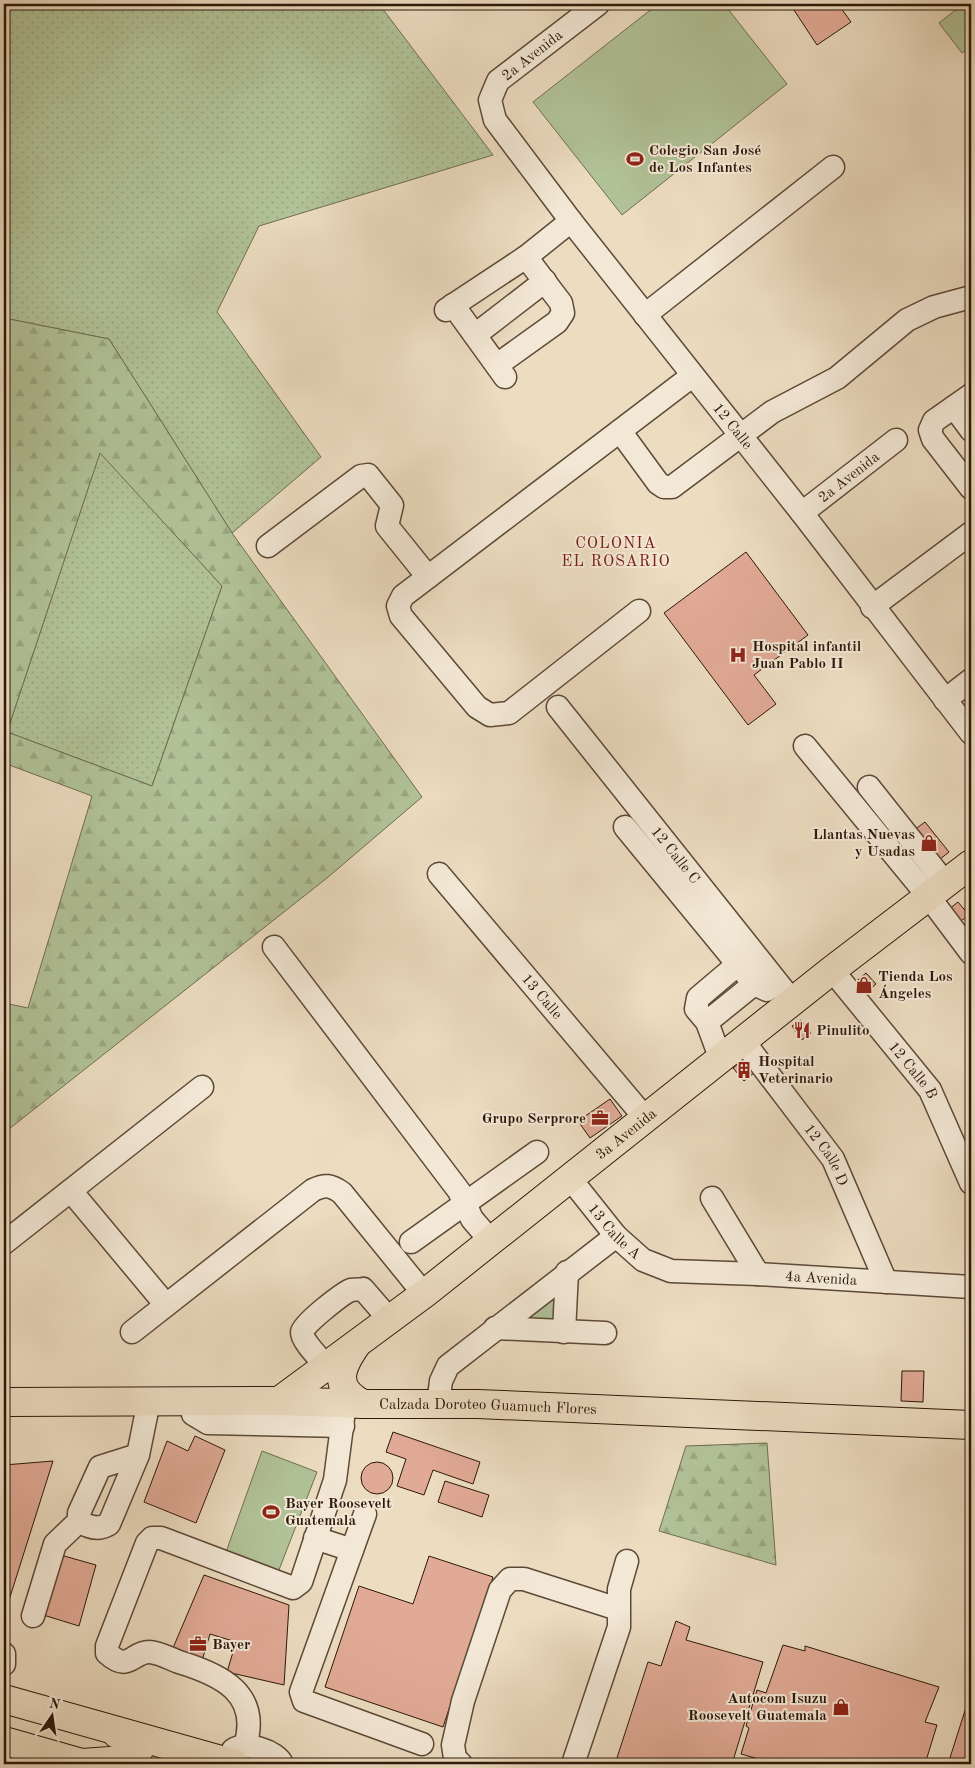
<svg xmlns="http://www.w3.org/2000/svg" width="975" height="1768" font-family="'Old Standard TT',serif">
  <style>
    .grass { fill: url(#grass-dots); stroke: #6f6d50 }
    .forest { fill: url(#forest-firs); stroke: #6f6d50; fill-rule: evenodd }
    .park { fill: url(#park-crowns); stroke: #6f6d50 }
    .pitch { fill: #b1c297; stroke: #6f6d50 }
    .building { fill: #e1aa96; stroke: #2d180a }
    .lines { fill: none; stroke-linecap: round; stroke-linejoin: round }
    .minor-casing { stroke: #5d4938; stroke-width: 25 }
    .major-casing { stroke: #2d180a; stroke-width: 30 }
    .highway-casing { stroke: #2d180a; stroke-width: 30 }
    .minor { stroke: #f3e8d6; stroke-width: 22 }
    .major { stroke: #ecdcc0; stroke-width: 28 }
    .highway { stroke: #ecdcc0; stroke-width: 28 }
    .labels { text-anchor: middle; stroke-width: 4; stroke-linejoin: round; paint-order: stroke }
    .street-label { font-size: 15px; fill: #2d180a; stroke: #f3e8d6 }
    .poi-label { font-size: 15px; font-weight: bold; fill: #2d180a; stroke: #f3e8d6; text-anchor: start }
    .neighbourhood-label { font-size: 16px; letter-spacing: 1px; fill: #7a1f14; stroke: #f3e8d6 }
  </style>
  <defs>
    <pattern id="grass-dots" width="8" height="8" patternUnits="userSpaceOnUse" patternTransform="scale(1.25)"><rect width="8" height="8" fill="#b1c297"/><path d="M2 2h.1M6 6h.1" fill="none" stroke="#99a681" stroke-width="1.8" stroke-linecap="round"/></pattern>
    <pattern id="forest-firs" width="22" height="20" patternUnits="userSpaceOnUse" patternTransform="scale(1.25)"><rect width="22" height="20" fill="#b1c297"/><path d="M5 1l3.5 6h-7zM16 11l3.5 6h-7z" fill="#99a681"/></pattern>
    <pattern id="park-crowns" width="20" height="18" patternUnits="userSpaceOnUse" patternTransform="scale(1.25)"><rect width="20" height="18" fill="#b1c297"/><path d="M2 6a3 3 0 1 1 6 0M12 15a3 3 0 1 1 6 0" fill="none" stroke="#99a681"/></pattern>
  </defs>
  <rect width="100%" height="100%" fill="#ecdcc0"/>
  <filter id="stains"><feTurbulence type="fractalNoise" baseFrequency=".004" numOctaves="4"/><feColorMatrix values="0 0 0 0 .2 0 0 0 0 .09 0 0 0 0 .02 0 0 0 .5 -.17"/></filter>
  <radialGradient id="worn" r=".72"><stop offset=".6" stop-color="#630" stop-opacity="0"/><stop offset="1" stop-color="#630" stop-opacity=".3"/></radialGradient>
  <g class="grass">
    <polygon points="4,4 379,4 493,155 259,226 217,312 321,457 232,533 109,339 4,318"/>
    <polygon points="100,452 222,586 152,786 7,732"/>
  </g>
  <g class="forest">
    <path d="M4 318 109 339 232 533 422 797 327 878 4 1133V1003L28 1008 92 796 4 763ZM100 453 222 586 152 786 7 732Z"/>
    <polygon points="767,1443 776,1565 659,1531 686,1446"/>
  </g>
  <polygon class="park" points="560,1293 558,1323 517,1321"/>
  <g class="pitch">
    <polygon points="658,4 724,4 787,84 622,215 533,102"/>
    <polygon points="963,4 971,4 971,46 962,53 939,23"/>
    <polygon points="262,1451 317,1472 277,1575 226,1552"/>
  </g>
  <g class="building">
    <polygon points="790,4 838,4 851,22 817,45"/>
    <polygon points="746,552 808,635 754,675 776,704 748,725 664,613"/>
    <polygon points="925,822 949,852 934,864 910,833"/>
    <polygon points="958,902 969,915 954,926 944,913"/>
    <polygon points="866,973 876,984 862,996 852,985"/>
    <polygon points="801,1020 811,1033 802,1040 792,1026"/>
    <polygon points="744,1059 755,1072 744,1081 733,1068"/>
    <polygon points="610,1099 622,1116 590,1138 578,1121"/>
    <polygon points="902,1371 924,1371 923,1402 901,1401"/>
    <polygon points="393,1432 480,1462 473,1484 433,1470 424,1495 397,1486 406,1459 386,1452"/>
    <polygon points="195,1436 225,1450 196,1523 144,1502 167,1441 188,1451"/>
    <polygon points="53,1461 4,1616 4,1465"/>
    <circle cx="377" cy="1478" r="16"/>
    <polygon points="445,1481 489,1495 482,1517 438,1502"/>
    <polygon points="57,1554 96,1565 79,1626 40,1614"/>
    <polygon points="429,1556 493,1577 443,1727 325,1687 359,1586 413,1604"/>
    <polygon points="204,1575 289,1605 284,1685 227,1672 236,1642 210,1634 201,1664 170,1655"/>
    <polygon points="676,1621 690,1627 686,1640 763,1662 732,1764 615,1764 648,1662 661,1666"/>
    <polygon points="783,1645 805,1651 805,1646 939,1687 925,1722 937,1725 925,1764 776,1764 741,1754 749,1728 746,1726 757,1690 766,1693"/>
    <polygon points="970,1695 971,1764 948,1764"/>
  </g>
  <g class="lines">
    <g class="minor-casing">
      <g id="minor">
        <path id="s1" d="M598 4 498 81 490 100 495 120 571 221 802 513 971 733"/>
        <polyline points="453,305 505,377"/>
        <polyline points="446,310 526,257 571,221"/>
        <polyline points="645,315 833,167"/>
        <polyline points="475,335 545,281"/>
        <polyline points="497,365 557,322 563,313 561,303 526,257"/>
        <polyline points="971,395 934,421 930,430 933,439 971,488"/>
        <polyline points="954,407 971,430"/>
        <polyline points="620,431 658,483 664,487 672,487 772,412 837,378 907,320 934,307 971,297"/>
        <path id="s2" d="M802 513 896 440"/>
        <polyline points="268,546 361,476 368,475 392,505 387,526 428,577"/>
        <polyline points="872,607 971,533"/>
        <polyline points="639,611 509,713 490,715 477,707 401,616 398,606 403,596 692,376"/>
        <polyline points="945,700 971,680"/>
        <path id="s3" d="M558 707 793 1002"/>
        <polyline points="805,746 929,897 971,953"/>
        <polyline points="869,787 946,884"/>
        <polyline points="625,827 754,984"/>
        <path id="s4" d="M439 874 646 1119"/>
        <polyline points="274,947 459,1191 472,1219 490,1240"/>
        <path id="s5" d="M832 970 930 1090 971 1183"/>
        <polyline points="707,1022 754,984 767,990"/>
        <path id="s6" d="M744 1042 833 1159 886 1282"/>
        <polyline points="721,1060 707,1022 696,1009 698,998 737,965"/>
        <path id="s7" d="M569 1177 616 1236 643 1260 671 1271 758 1274 971 1287"/>
        <polyline points="71,1191 166,1305"/>
        <polyline points="712,1198 758,1274"/>
        <polyline points="411,1242 537,1152"/>
        <polyline points="4,1243 202,1087"/>
        <polyline points="495,1328 605,1333"/>
        <path d="M132 1332 313 1190C325 1184 331 1185 342 1193L424 1294"/>
        <polyline points="564,1332 567,1272"/>
        <path d="M326 1366C321 1360 301 1340 302 1332 303 1324 343 1293 351 1290 355 1289 360 1290 363 1289L389 1319"/>
        <polyline points="190,1401 193,1414 208,1423 343,1426"/>
        <polyline points="438,1405 441,1381 448,1366 616,1236"/>
        <path d="M138 1455 100 1467 79 1513V1521C89 1528 99 1530 109 1524L138 1455 149 1401"/>
        <polyline points="365,1514 301,1692 304,1701 422,1744"/>
        <polyline points="315,1538 352,1550"/>
        <polyline points="33,1616 55,1544 79,1521"/>
        <polyline points="4,1654 4,1664"/>
        <path d="M245 1746C261 1694 222 1675 179 1662 171 1659 158 1652 149 1652 132 1652 129 1673 107 1653V1646L147 1543 152 1538H161L293 1588 301 1582 335 1480 345 1403"/>
        <path d="M233 1750C245 1741 277 1751 282 1764"/>
        <polyline points="461,1764 455,1758 453,1745 463,1701 500,1590 510,1579 524,1579 618,1609"/>
        <polyline points="573,1764 619,1627 619,1589 627,1561"/>
      </g>
    </g>
    <g class="major-casing">
      <g id="major">
        <path d="M357 1344C340 1368 332 1388 363 1404"/>
        <path id="s8" d="M279 1401 424 1294 832 970 971 864"/>
        <path id="s9" d="M4 1402 279 1401 363 1404H478L971 1425"/>
      </g>
    </g>
    <g class="highway-casing">
      <g id="highway">
        <polyline points="4,1699 235,1764"/>
        <polyline points="4,1741 85,1764"/>
        <path d="M82 1763 124 1760 137 1755C144 1742 126 1738 117 1734"/>
      </g>
    </g>
    <use href="#minor" class="minor"/>
    <use href="#major" class="major"/>
    <use href="#highway" class="highway"/>
  </g>
  <defs>
    <g id="stadium-bare" transform="scale(1.35)"><path d="M0-5a6.5 5 0 1 0 0 10a6.5 5 0 1 0 0-10ZM-3.5-1.8h7v3.6h-7Z" fill="#8f2418" stroke="#f3e8d6" stroke-width="2.5" paint-order="stroke"/></g>
    <g id="hospital-bare" transform="scale(1.35)"><path d="M-5-5h3v3.5h4V-5h3V5h-3V1.5h-4V5h-3Z" fill="#8f2418" stroke="#f3e8d6" stroke-width="2.5" paint-order="stroke"/></g>
    <g id="shop-bare" transform="scale(1.35)"><path d="M-5-2.5h2.3a2.7 3.5 0 0 1 5.4 0H5L5.5 6h-11ZM-1.5-2.5h3a1.5 2.3 0 0 0-3 0Z" fill="#8f2418" stroke="#f3e8d6" stroke-width="2.5" paint-order="stroke"/></g>
    <g id="restaurant-bare" transform="scale(1.35)"><path d="M-5-6h1v4h1v-4h1v4h1v-4h1v5L-1.5 .5V6h-2V.5L-5-1ZM5-6V6H3V1.5H1.5Q1.5-4 5-6Z" fill="#8f2418" stroke="#f3e8d6" stroke-width="2.5" paint-order="stroke"/></g>
    <g id="building-bare" transform="scale(1.35)"><path d="M-4-6H4V6H1V3H-1V6H-4ZM-2.5-4.3h1.7v1.8h-1.7ZM.8-4.3h1.7v1.8H.8ZM-2.5-1h1.7V.8h-1.7ZM.8-1h1.7V.8H.8Z" fill="#8f2418" stroke="#f3e8d6" stroke-width="2.5" paint-order="stroke"/></g>
    <g id="office-bare" transform="scale(1.35)"><path d="M-6-3h4V-5.5h4V-3h4V5H-6ZM-1-4.5V-3h2v-1.5ZM-6 0V1H6V0Z" fill="#8f2418" stroke="#f3e8d6" stroke-width="2.5" paint-order="stroke"/></g>
  </defs>
  <g fill-rule="evenodd">
    <use href="#stadium-bare" x="635" y="159"/>
    <use href="#hospital-bare" x="738" y="655"/>
    <use href="#shop-bare" x="929" y="843"/>
    <use href="#shop-bare" x="864" y="985"/>
    <use href="#restaurant-bare" x="802" y="1030"/>
    <use href="#building-bare" x="744" y="1070"/>
    <use href="#office-bare" x="600" y="1118"/>
    <use href="#stadium-bare" x="271" y="1512"/>
    <use href="#office-bare" x="198" y="1644"/>
    <use href="#shop-bare" x="841" y="1707"/>
  </g>
  <g class="labels">
    <g class="street-label">
      <text transform="translate(532 55) rotate(-38)" y="5">2a Avenida</text>
      <text dy="5" stroke="none"><textPath href="#s1" startOffset="555">12 Calle</textPath></text>
      <text dy="5" stroke="none"><textPath href="#s2" startOffset="59">2a Avenida</textPath></text>
      <text dy="5" stroke="none"><textPath href="#s3" startOffset="189">12 Calle C</textPath></text>
      <text dy="5" stroke="none"><textPath href="#s4" startOffset="160">13 Calle</textPath></text>
      <text dy="5" stroke="none"><textPath href="#s5" startOffset="129">12 Calle B</textPath></text>
      <text dy="5" stroke="none"><textPath href="#s8" startOffset="438">3a Avenida</textPath></text>
      <text dy="5" stroke="none"><textPath href="#s6" startOffset="140">12 Calle D</textPath></text>
      <text dy="5" stroke="none"><textPath href="#s7" startOffset="71">13 Calle A</textPath></text>
      <text dy="5" stroke="none"><textPath href="#s7" startOffset="292">4a Avenida</textPath></text>
      <text dy="5" stroke="none"><textPath href="#s9" startOffset="484">Calzada Doroteo Guamuch Flores</textPath></text>
    </g>
    <g class="poi-label">
      <text x="649" y="155">Colegio San José<tspan x="649" dy="17">de Los Infantes</tspan></text>
      <text x="752" y="651">Hospital infantil<tspan x="752" dy="17">Juan Pablo II</tspan></text>
      <text x="915" y="839" text-anchor="end">Llantas Nuevas<tspan x="915" dy="17">y Usadas</tspan></text>
      <text x="878" y="981">Tienda Los<tspan x="878" dy="17">Ángeles</tspan></text>
      <text x="816" y="1035">Pinulito</text>
      <text x="758" y="1066">Hospital<tspan x="758" dy="17">Veterinario</tspan></text>
      <text x="586" y="1123" text-anchor="end">Grupo Serprore</text>
      <text x="285" y="1508">Bayer Roosevelt<tspan x="285" dy="17">Guatemala</tspan></text>
      <text x="212" y="1649">Bayer</text>
      <text x="827" y="1703" text-anchor="end">Autocom Isuzu<tspan x="827" dy="17">Roosevelt Guatemala</tspan></text>
    </g>
    <g class="neighbourhood-label">
      <text x="616" y="548">COLONIA<tspan x="616" dy="18">EL ROSARIO</tspan></text>
    </g>
  </g>
  <rect width="975" height="1768" fill="none" stroke="#ecdcc0" stroke-width="20"/>
  <rect x="5" y="5" width="965" height="1758" fill="none" stroke="#2d180a" stroke-width="2.5"/>
  <rect x="10" y="10" width="955" height="1748" fill="none" stroke="#2d180a"/>
  <g transform="translate(52 1716) rotate(13)" stroke="#f3e8d6" stroke-width="4" paint-order="stroke">
  <path d="M0-4L9 19L0 12L-9 19Z" fill="#2d180a"/>
  <text y="-8" font-size="14" font-weight="bold" text-anchor="middle" fill="#2d180a">N</text>
  </g>
  <rect width="100%" height="100%" filter="url(#stains)"/>
  <rect width="100%" height="100%" fill="url(#worn)"/>
</svg>
